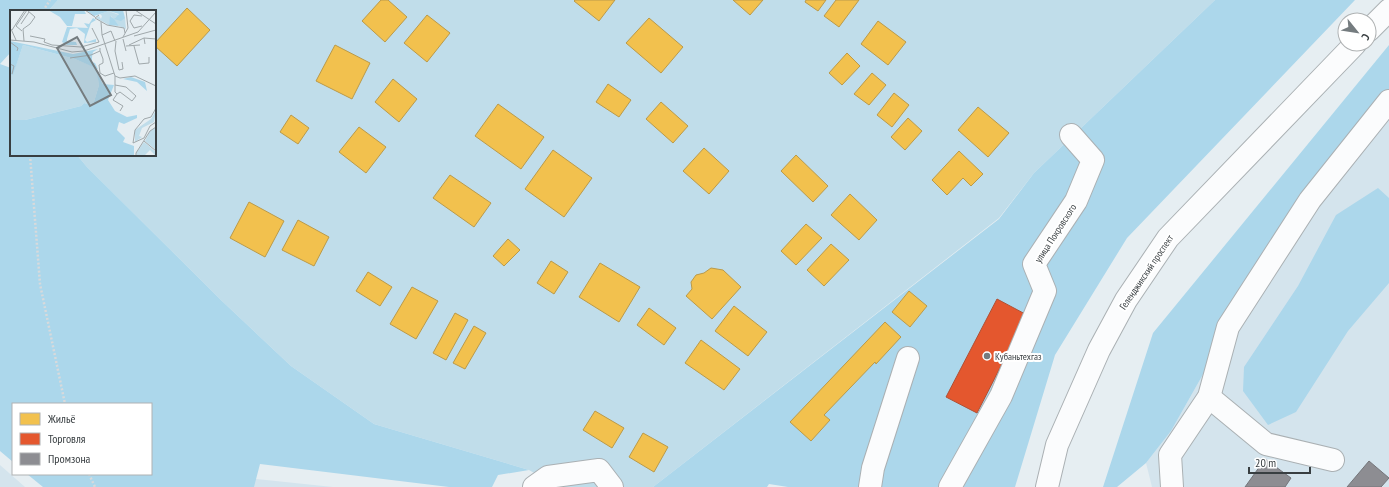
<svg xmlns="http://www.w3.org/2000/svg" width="1389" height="487" font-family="'PT Sans Narrow',sans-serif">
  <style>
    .built { fill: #d4e4ed }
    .green { fill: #c0ddea }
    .forest { fill: #acd7eb }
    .homes { fill: #f2c14e; stroke: #ba9a4a }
    .shops { fill: #e4572e; stroke: #b05034 }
    .industry { fill: #8d8d92; stroke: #74757a }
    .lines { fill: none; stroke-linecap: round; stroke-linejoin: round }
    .minor-casing { stroke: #aab0b3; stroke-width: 24 }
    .major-casing { stroke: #aab0b3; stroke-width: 24 }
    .path { stroke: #d8dadc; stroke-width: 2.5; stroke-dasharray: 2 2; stroke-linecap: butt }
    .minor { stroke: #fbfcfd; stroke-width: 22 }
    .major { stroke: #fbfcfd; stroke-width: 22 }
    .poi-dot { fill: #757c7f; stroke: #fff; stroke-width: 1.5 }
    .labels { text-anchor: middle; stroke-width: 4; stroke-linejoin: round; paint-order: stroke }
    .street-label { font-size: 10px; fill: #383e41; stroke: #fff }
    .poi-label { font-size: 10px; fill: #383e41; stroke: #fff; text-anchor: start }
    .inset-road { fill: none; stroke: #a0a8ab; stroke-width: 1 }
    .view { fill: #757c7f; fill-opacity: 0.15; stroke: #757c7f; stroke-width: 2 }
    .inset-edge { fill: none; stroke: #383e41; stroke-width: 2 }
  </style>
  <rect width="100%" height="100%" fill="#e6eef2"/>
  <g class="built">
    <polygon points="1389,99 1389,487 1152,487 1146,463 1171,431 1240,309"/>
    <polygon points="0,465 25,487 0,487"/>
    <polygon points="237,477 333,487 234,487"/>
  </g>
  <polygon class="green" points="58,0 1215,0 1034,173 999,218 653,487 559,487 529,470 374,424 291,366 222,301 87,167 77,155 155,155 155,11 48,11"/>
  <g class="forest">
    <polygon points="0,0 58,0 48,11 11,11 11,52 0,64"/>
    <polygon points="1215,0 1355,0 1127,238 1055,355 1015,487 788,487 769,484 767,487 653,487 999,219 1034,173"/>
    <polygon points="1389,45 1389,99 1240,309 1171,431 1146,463 1117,487 1103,487 1153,333"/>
    <polygon points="0,64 11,68 11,155 77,155 87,167 222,301 291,366 374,424 529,470 498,475 492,487 449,487 260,464 254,487 43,487 27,474 151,474 151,404 13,404 13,462 0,451"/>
    <polygon points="1378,188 1389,198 1389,283 1348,331 1296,412 1268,425 1243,391 1244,367 1298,286 1336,215"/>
  </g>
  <g class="homes">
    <polygon points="381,0 388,0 407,17 385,42 362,21"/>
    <polygon points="575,0 615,0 599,21 574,1"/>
    <polygon points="733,0 763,0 750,15"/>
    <polygon points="806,0 826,0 818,11 805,2"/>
    <polygon points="836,0 859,0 839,27 824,16"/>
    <polygon points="187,8 210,30 177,66 155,46 155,43"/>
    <polygon points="427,15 450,33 427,62 404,43"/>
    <polygon points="649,18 683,47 661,73 626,43"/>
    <polygon points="878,21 906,42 888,65 861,44"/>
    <polygon points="335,45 370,63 352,99 316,81"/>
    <polygon points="847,53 860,66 842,85 829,73"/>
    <polygon points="872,73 886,85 869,105 854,94"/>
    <polygon points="393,79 417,99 399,122 375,102"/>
    <polygon points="608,84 631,100 619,117 596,102"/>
    <polygon points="894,93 909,105 892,127 877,115"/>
    <polygon points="661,102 688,126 673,143 646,119"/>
    <polygon points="498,104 544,137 521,169 475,136"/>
    <polygon points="978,107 1009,133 988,157 958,130"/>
    <polygon points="291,115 309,128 298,144 280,132"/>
    <polygon points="908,118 922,131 905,150 891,137"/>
    <polygon points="359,127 386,147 366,173 339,152"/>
    <polygon points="704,148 729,171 709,194 683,171"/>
    <polygon points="553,150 592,178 564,217 525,189"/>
    <polygon points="959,151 983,174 971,186 963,178 947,195 932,180"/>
    <polygon points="796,155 828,186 813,202 781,171"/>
    <polygon points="450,175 491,203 474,227 433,198"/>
    <polygon points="850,194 877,220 859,240 831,215"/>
    <polygon points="249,202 284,221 265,257 230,238"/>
    <polygon points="298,220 329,237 314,266 282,250"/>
    <polygon points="806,224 822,238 796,265 781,251"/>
    <polygon points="508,239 520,250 504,266 493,256"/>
    <polygon points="831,244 849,260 824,286 807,270"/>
    <polygon points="551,261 568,272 554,294 537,283"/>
    <polygon points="600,263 640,287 619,322 579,297"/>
    <polygon points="711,268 723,270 741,287 712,319 686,296 692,289 691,282 696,275 704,273"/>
    <polygon points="368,272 392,287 380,306 356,291"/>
    <polygon points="412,287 438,301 416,339 390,324"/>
    <polygon points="909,291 927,306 910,327 892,312"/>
    <polygon points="734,306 767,332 748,356 715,331"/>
    <polygon points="649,308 676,328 664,345 637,325"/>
    <polygon points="455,313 468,320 446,360 433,353"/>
    <polygon points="885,322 901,337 876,364 875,362 824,415 830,420 811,441 790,422"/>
    <polygon points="474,326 486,333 465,369 453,363"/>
    <polygon points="701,340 740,369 724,390 685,363"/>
    <polygon points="595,411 624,428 612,448 583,430"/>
    <polygon points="643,433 668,447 654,472 629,457"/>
  </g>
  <polygon class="shops" points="997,299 1027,315 977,413 946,397"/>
  <g class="industry">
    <polygon points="1265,459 1291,478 1285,487 1245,487"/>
    <polygon points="1369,461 1389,478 1381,487 1347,487"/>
  </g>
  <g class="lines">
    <g class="minor-casing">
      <g id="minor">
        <polyline points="1209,397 1266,444 1333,460"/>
        <polyline points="534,487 548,477 599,470 612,487"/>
        <polyline points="870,487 873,468 908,358"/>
        <polyline points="950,487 1001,396 1045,291 1034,264 1076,201 1093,160 1071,135"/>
        <polyline points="1172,487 1170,455 1209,397 1228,327 1310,200 1389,101"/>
      </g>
    </g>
    <g class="major-casing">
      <g id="major">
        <polyline points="1369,30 1389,10"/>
        <polyline points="1047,487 1057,445 1099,350 1126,300 1168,238 1355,44"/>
      </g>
    </g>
    <g class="path">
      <polyline points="43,11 50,0"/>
      <polyline points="11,64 10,66 11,68"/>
      <polyline points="30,155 40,284 65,404"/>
      <polyline points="89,474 95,487"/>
    </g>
    <use href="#minor" class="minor"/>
    <use href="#major" class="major"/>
  </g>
  <circle class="poi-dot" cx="987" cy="356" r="4"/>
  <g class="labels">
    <g class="street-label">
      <text transform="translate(1055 233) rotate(-57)" y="4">улица Покровского</text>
      <text transform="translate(1146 272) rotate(-56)" y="4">Геленджикский проспект</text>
    </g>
    <g class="poi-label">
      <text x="995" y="360">Кубаньтехгаз</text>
    </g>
  </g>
  <g transform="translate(10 10)">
    <rect width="146" height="146" fill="#e6eef2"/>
    <path d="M99 1 109 5 105 8H115L116 19 109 16 101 6 99 15 86 8 89 6 91 9 92 6 90 4ZM13 35 65 49 87 58 89 75 83 95 74 93 71 96 15 110H0V64H3ZM146 100 144 112 132 118 129 126 132 127 125 132V120L141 109ZM146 117V140L135 131 140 121ZM134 132 146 142V146L140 140 134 146H127L126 143Z" fill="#c0ddea"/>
    <path d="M38 0H74L76 4H65L62 16H57L50 7ZM76 0H113L115 8 111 11 104 9 109 16 99 15 100 6 104 9 109 4 99 1 84 6ZM83 8 86 10 81 13 75 30 77 32 86 29V32L74 33 75 24 67 18 60 19 57 29V31L66 32 67 35H57L52 32 57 17 78 18 74 13 79 14ZM0 31 63 44 88 39 83 42 82 47V52L85 53 88 59 65 49 13 35 3 65 0 64ZM87 63 93 74 104 75 98 90 105 101 117 107 127 105V108L114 114 109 112 107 120 115 128 113 132 124 136V146H0V110H15L71 96 74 93 83 95 89 75ZM121 67 135 72 137 81 127 72 113 69Z" fill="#acd7eb"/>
    <path class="inset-road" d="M75 0 85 7M125 0 146 14M89 5 85 8 97 15 114 18 115 23M132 6 124 5 120 11 124 18 132 16M91 12 92 25M11 14 19 2M1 19 6 30M2 20 15 0M12 21 6 16 17 0M20 26 35 29 34 32 42 35 71 37 89 32 82 18M124 26 146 20M113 27 118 18 116 0M134 28 146 29M113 29 116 41M0 30 24 32 62 42 74 41 128 22 146 2M14 31 13 19 20 14 25 7 17 0M105 31 101 21 92 25 105 66 110 68 125 66 146 76M106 31 105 41 109 60 113 59 112 52M0 32 8 38 7 41M119 35 134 28 135 34M116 36 130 35M124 36 129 54 139 53V47M90 41 93 49V53L89 55 90 63 95 66 104 63M60 48 81 45 90 41V38M0 54 4 56 2 64M105 66V82L107 84 103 90 113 96 110 101M105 75 116 77 126 86 122 91 110 82 107 84M146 98 141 107 134 109 125 120 123 133 134 128 140 116 146 112M134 131 146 141M126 146V143L140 121 146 117"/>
    <path class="view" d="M67 27 101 85 80 96 47 38Z"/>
    <rect width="146" height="146" class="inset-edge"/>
  </g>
  <rect x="12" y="403" width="140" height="72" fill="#ffffff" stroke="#afb2b3"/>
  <rect x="20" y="413" width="20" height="12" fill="#f2c14e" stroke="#afb2b3"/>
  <text x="48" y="423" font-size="12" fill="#383e41">Жильё</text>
  <rect x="20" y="433" width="20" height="12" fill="#e4572e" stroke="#afb2b3"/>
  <text x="48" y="443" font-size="12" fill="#383e41">Торговля</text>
  <rect x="20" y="453" width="20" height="12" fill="#8d8d92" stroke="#afb2b3"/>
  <text x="48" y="463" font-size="12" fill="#383e41">Промзона</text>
  <g transform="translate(1357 32) rotate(120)"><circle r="19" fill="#ffffff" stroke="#afb2b3"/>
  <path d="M0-3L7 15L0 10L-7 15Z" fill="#757c7f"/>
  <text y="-6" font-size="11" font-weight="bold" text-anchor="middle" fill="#383e41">С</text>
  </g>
  <path d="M1249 467v6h61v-6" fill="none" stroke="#383e41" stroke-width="2"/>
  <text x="1255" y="467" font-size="12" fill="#383e41" stroke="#ffffff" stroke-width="3" paint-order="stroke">20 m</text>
</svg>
